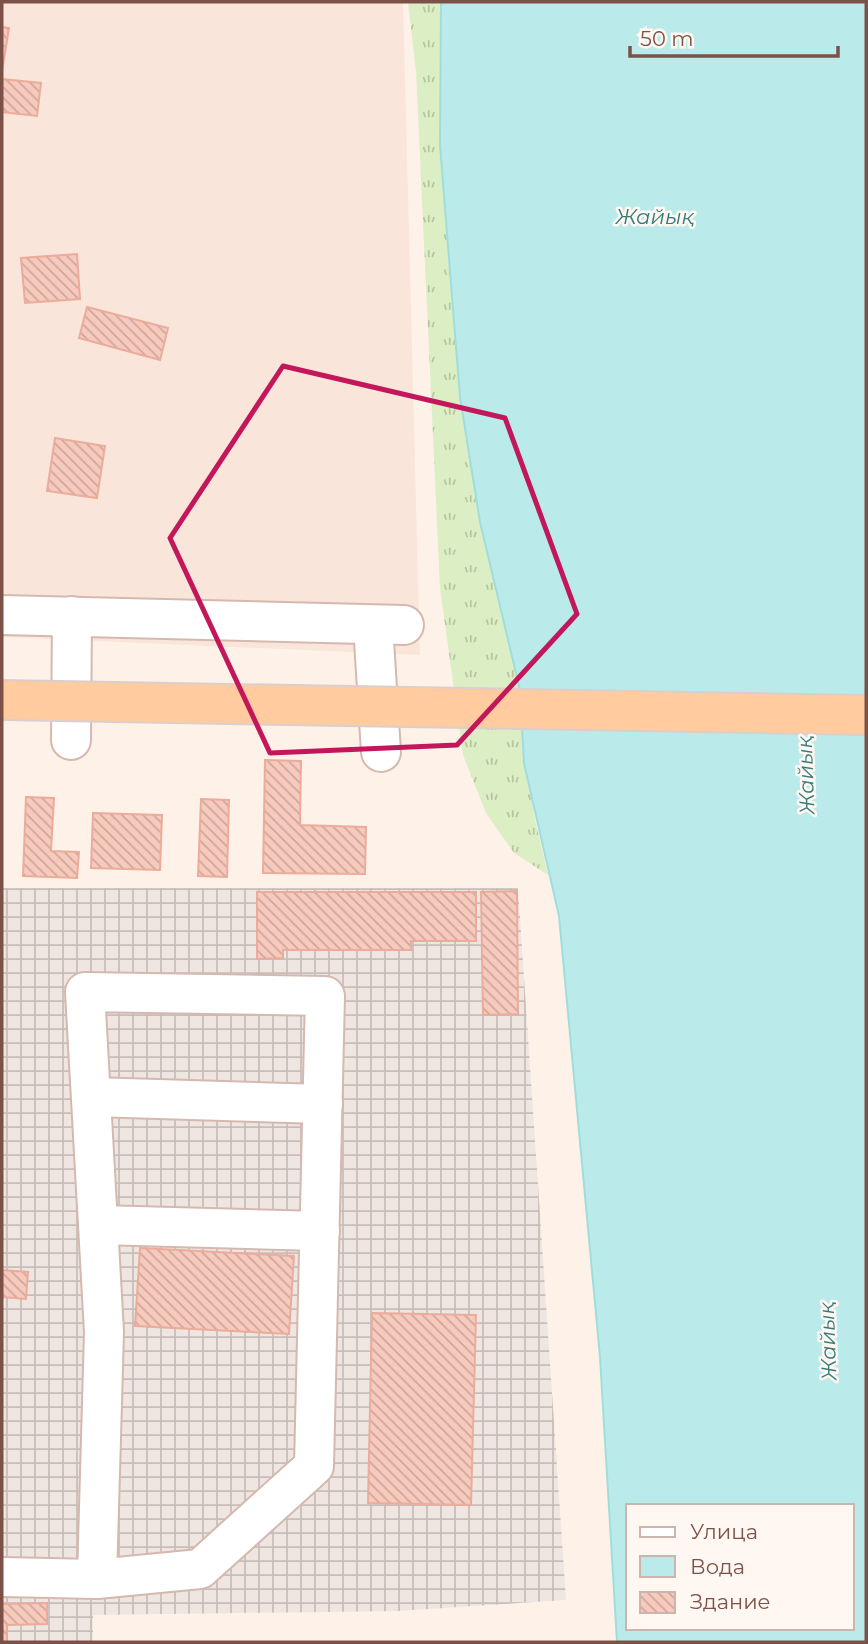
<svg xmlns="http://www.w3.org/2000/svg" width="868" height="1644" font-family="Montserrat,sans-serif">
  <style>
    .residential { fill: #f9e5d9 }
    .industrial { fill: url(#industrial-grid) }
    .grass { fill: url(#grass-tufts) }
    .water { fill: #baebea; stroke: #9fdedd; stroke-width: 2; fill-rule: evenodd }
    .building { fill: url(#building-back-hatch); stroke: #ebac9b; stroke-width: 2 }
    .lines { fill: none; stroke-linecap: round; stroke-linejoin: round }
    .minor-casing { stroke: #d5b9af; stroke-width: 42 }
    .minor { stroke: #fff; stroke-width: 38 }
    .major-bridge-casing { stroke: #dacfcc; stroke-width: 42; stroke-linecap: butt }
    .major-bridge { stroke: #ffcb9f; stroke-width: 38 }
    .marked { fill: none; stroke: #c2185b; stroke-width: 5; stroke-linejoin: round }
    .labels { text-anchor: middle; stroke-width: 5; stroke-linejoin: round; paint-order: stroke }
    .water-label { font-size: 21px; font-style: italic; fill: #377b7b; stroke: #fff7f1 }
  </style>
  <defs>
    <pattern id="industrial-grid" width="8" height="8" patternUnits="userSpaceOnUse" patternTransform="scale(1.75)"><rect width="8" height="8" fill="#efe6e2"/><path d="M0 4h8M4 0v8" fill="none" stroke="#c7bdb9"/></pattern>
    <pattern id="grass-tufts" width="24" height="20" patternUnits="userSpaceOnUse" patternTransform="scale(1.75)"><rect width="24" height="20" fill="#dcefc4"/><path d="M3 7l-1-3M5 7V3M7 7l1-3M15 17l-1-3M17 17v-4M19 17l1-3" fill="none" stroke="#b7c4a1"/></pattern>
    <pattern id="building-back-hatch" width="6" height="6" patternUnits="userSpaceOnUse" patternTransform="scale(1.75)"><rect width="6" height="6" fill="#f7cabd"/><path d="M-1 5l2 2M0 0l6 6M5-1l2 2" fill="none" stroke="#cda79c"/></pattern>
  </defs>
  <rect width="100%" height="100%" fill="#fef2e8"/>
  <polygon class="residential" points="2,2 403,2 420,655 2,637"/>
  <polygon class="industrial" points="2,888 518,888 566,1600 398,1611 93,1615 93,1642 2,1642"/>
  <polygon class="grass" points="408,2 441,2 440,145 460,397 480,522 520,690 535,819 548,875 514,853 486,813 463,755 440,588 416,72"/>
  <path class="water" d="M441 2H866V1642H617L600 1357 559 916 524 763 520 690 480 522 460 397 440 145ZM628 1506H852V1628H628Z"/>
  <g class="building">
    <polygon points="2,27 9,28 2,71"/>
    <polygon points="2,79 41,83 37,116 2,112"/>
    <polygon points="77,254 80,299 25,303 21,258"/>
    <polygon points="87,307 168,328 160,360 79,338"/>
    <polygon points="55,438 105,446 97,498 47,491"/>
    <polygon points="265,760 301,761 300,825 366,827 365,874 263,873"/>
    <polygon points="26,797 54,798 51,851 79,852 77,878 23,876"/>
    <polygon points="201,799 229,800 227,877 198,876"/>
    <polygon points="93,813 162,815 160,870 91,868"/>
    <polygon points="517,891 518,1014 483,1015 481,892"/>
    <polygon points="257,892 476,892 476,941 411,941 411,950 283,950 283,958 257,959"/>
    <polygon points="140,1248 294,1256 289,1334 135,1326"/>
    <polygon points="2,1270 28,1272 26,1299 2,1297"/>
    <polygon points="372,1313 476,1315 471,1505 368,1503"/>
    <polygon points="47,1603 47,1624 7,1625 7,1642 2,1642 2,1604"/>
  </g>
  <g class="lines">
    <g class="minor-casing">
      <g id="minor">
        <polyline points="2,615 404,625"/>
        <polyline points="373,625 381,752"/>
        <polyline points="71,740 72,616"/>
        <polyline points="92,1097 323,1104"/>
        <polyline points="99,1225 320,1231"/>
        <polyline points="2,1577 97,1579 200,1569 314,1466 325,996 85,992 104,1332 97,1579"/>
      </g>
    </g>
    <use href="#minor" class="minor"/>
    <g class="major-bridge-casing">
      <polyline id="major-bridge" points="2,700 866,715"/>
    </g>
    <use href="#major-bridge" class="major-bridge"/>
  </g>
  <path class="marked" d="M283 366 505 418 577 614 457 745 270 753 170 538Z"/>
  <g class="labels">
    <g class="water-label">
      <text x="655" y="224">Жайық</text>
      <text transform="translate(806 775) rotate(-92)" y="7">Жайық</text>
      <text transform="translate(828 1341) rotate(-92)" y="7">Жайық</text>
    </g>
  </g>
  <rect width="868" height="1644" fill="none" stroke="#7c5248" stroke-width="7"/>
  <rect x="626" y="1504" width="228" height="126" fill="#fff7f1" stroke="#cbb5ad" stroke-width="2"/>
  <rect x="640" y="1527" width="35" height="10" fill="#ffffff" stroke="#cbb5ad" stroke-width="2"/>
  <text x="690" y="1539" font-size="21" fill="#7c5248">Улица</text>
  <rect x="640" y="1556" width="35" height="21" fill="#baebea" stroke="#cbb5ad" stroke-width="2"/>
  <text x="690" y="1574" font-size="21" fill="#7c5248">Вода</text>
  <rect x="640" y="1592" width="35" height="21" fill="url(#building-back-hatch)" stroke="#cbb5ad" stroke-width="2"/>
  <text x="690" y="1609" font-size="21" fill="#7c5248">Здание</text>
  <path d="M630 46v10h208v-10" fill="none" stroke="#7c5248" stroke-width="3.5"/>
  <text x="640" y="46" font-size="21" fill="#7c5248" stroke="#fff7f1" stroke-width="5" paint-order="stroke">50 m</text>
</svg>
